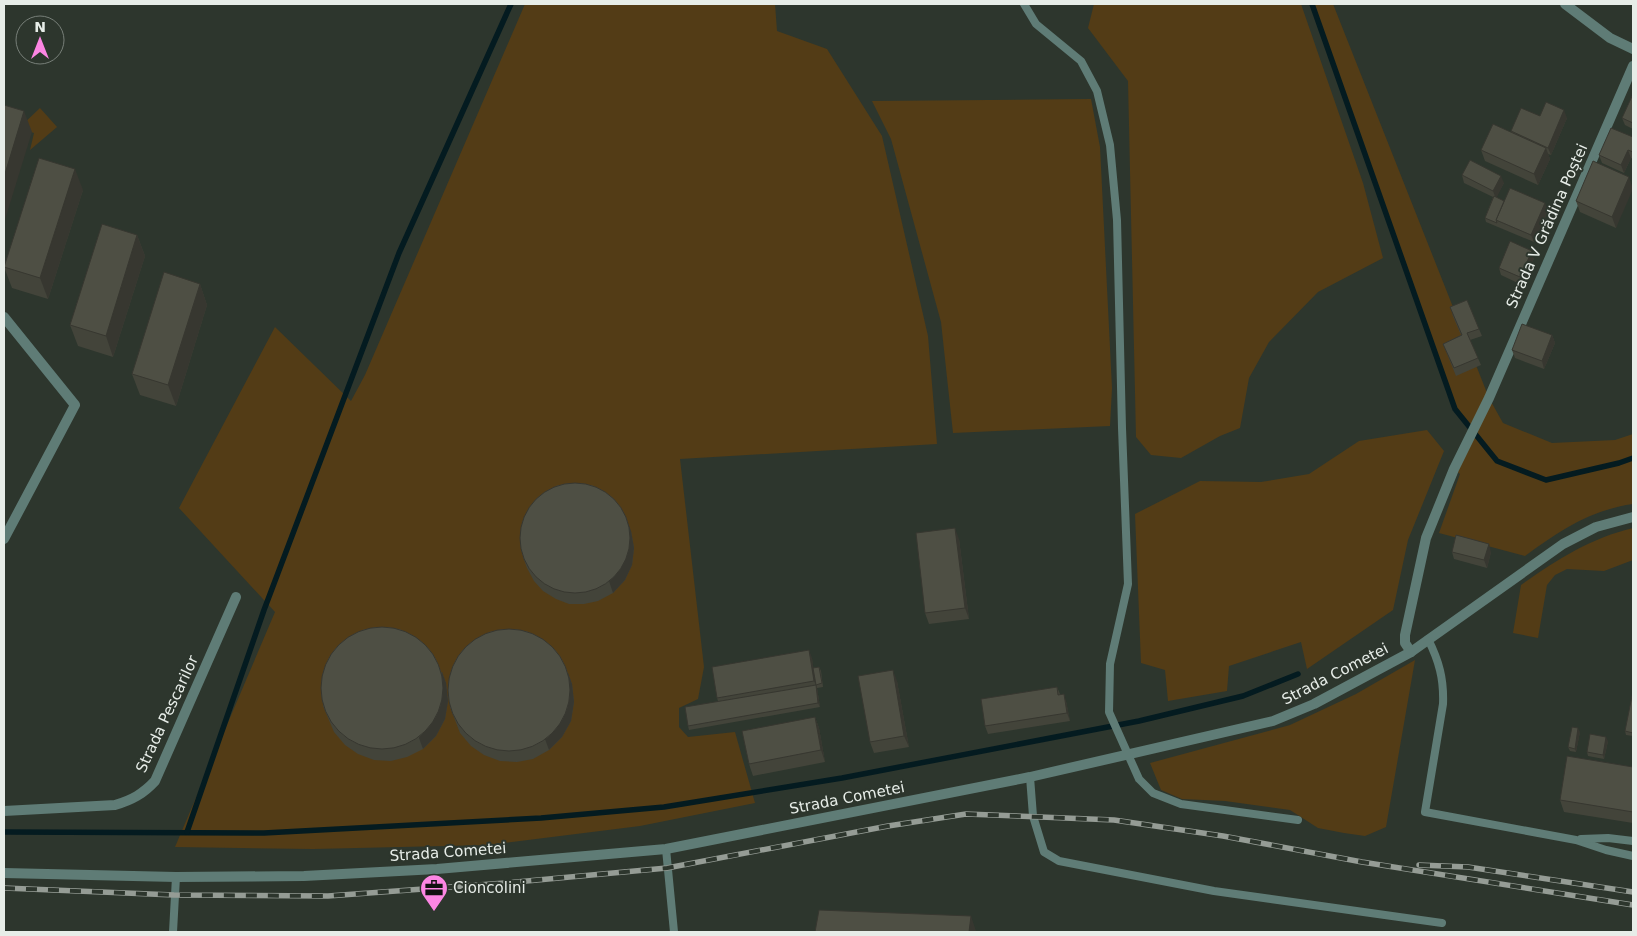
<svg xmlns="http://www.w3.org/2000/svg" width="1637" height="936" font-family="'DejaVu Sans',sans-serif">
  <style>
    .green { fill: #533c16 }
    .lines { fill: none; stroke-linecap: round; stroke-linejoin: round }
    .stream { stroke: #041b20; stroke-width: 5.5 }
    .service { stroke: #5f7c76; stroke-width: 8 }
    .minor { stroke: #5f7c76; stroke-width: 10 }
    .tertiary { stroke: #5f7c76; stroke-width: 10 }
    .rail-casing { stroke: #959c95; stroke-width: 5.5 }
    .rail { stroke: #2d362d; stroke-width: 4; stroke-dasharray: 11; stroke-linecap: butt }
    .wall { fill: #43443a }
    .shaded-wall { fill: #373730 }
    .building { fill: #4e4f44; stroke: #373730 }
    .labels { text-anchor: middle; stroke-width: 4; stroke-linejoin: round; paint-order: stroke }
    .street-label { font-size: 15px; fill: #e7ede8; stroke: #2d362d }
    .poi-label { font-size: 15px; fill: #e7ede8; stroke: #2d362d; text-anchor: start }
  </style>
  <rect width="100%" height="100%" fill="#2d362d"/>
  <g class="green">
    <polygon points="525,4 775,4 777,31 827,49 882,136 928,336 937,444 680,459 704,667 698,699 679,708 679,727 688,737 735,732 755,803 640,826 488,845 313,849 175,847 275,612 179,508 275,327 351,401 365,375"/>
    <polygon points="1094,4 1301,4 1363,183 1383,258 1318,292 1269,342 1249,378 1240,428 1220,436 1181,458 1151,455 1136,437 1128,81 1088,28"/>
    <path d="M1312 4H1333L1489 398 1503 423 1552 443 1615 440 1633 434V504C1590 510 1559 531 1525 556L1439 533 1460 474 1454 469 1472 433 1455 409Z"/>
    <polygon points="1091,99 1100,147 1112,388 1110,426 953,433 941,322 891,139 872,101"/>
    <polygon points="40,108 57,127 30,150 34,133 19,128"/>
    <polygon points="1427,430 1444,451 1408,540 1393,610 1307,669 1301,642 1229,666 1227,691 1168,701 1165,670 1141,663 1135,514 1200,481 1261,482 1309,474 1359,441"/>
    <path d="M1633 528V560L1604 571 1567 569 1555 575 1547 585 1538 638 1513 633 1521 585C1556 560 1591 538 1633 528Z"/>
    <polygon points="1415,660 1386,827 1365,836 1344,833 1318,828 1290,810 1225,801 1182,799 1161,790 1150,763 1290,725 1356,694"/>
  </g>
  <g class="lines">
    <g class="stream">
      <polyline points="1312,4 1455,409 1497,461 1546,480 1619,463 1633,458"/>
      <polyline points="4,832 264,833 541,818 664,807 842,778 1139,721 1243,696 1298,674"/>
      <polyline points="187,832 264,610 399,253 511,4"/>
    </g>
    <g class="service">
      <polyline points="1024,4 1036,24 1081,61 1097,91 1110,145 1117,220 1122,428 1128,584 1110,664 1109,712 1139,779 1153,793 1181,804 1298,820"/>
      <path d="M1428 639C1439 661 1444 679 1443 704L1425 812 1576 840 1606 850 1633 856"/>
      <polyline points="1030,777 1033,816 1044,852 1059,861 1214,891 1442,923"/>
      <polyline points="1581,839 1608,838 1633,841"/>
      <polyline points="666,849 674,932"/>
      <polyline points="173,932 176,877"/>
    </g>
    <g class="minor">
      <polyline points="1565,4 1610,38 1633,49"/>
      <polyline points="4,317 75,405 4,539"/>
      <polyline points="1411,652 1405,643 1405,635 1426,538 1454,469 1489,398 1633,66"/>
      <path d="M4 811 115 805C132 800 143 794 155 781L236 597"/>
    </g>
    <polyline class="tertiary" points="4,873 176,877 304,876 437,869 666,849 1030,777 1273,721 1314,704 1411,652 1563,544 1596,527 1633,517"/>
    <g class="rail-casing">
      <g id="rail">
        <polyline points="1419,865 1468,867 1633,892"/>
        <polyline points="4,888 174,895 328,896 505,883 667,868 888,826 966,814 1114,820 1223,836 1362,862 1633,905"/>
      </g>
    </g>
    <use href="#rail" class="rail"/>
  </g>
  <g class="wall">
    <polygon points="1633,94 1633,129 1625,125 1622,118"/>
    <polygon points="1540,116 1567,118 1551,155 1548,154 1550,159 1538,185 1485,161 1481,150 1511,132 1511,131"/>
    <polygon points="1633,137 1633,159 1631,158 1624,173 1602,163 1599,155"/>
    <polygon points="1462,175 1504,183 1496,197 1504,201 1548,211 1534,242 1486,222 1485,218 1493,197 1464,183"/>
    <polygon points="1629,177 1616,228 1580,212 1576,201"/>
    <polygon points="83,190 48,299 12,288 4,267"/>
    <polygon points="137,235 145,256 113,357 78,346 70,325"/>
    <polygon points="1534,258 1522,285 1501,275 1499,268"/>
    <polygon points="200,284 207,305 176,406 140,395 132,374"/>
    <polygon points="1452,314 1479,329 1482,336 1470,340 1481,365 1456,376 1443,344 1461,335"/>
    <polygon points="1552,335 1555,343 1544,369 1515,358 1512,350"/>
    <polygon points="631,531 634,548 632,565 625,580 613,593 598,601 584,604 569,604 556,599 543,591 534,581 527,568 523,557"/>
    <polygon points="959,539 969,619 929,624 925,613"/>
    <polygon points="1452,552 1491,552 1487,568 1454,559"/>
    <polygon points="812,658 813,668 819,667 821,671 823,687 817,688 820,707 689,730 688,726 718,701 717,698"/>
    <polygon points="442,672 446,683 448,701 445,719 436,736 423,749 407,757 391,761 374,760 358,754 345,745 334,732 323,706"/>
    <polygon points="568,673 572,684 574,702 571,721 562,737 549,750 533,759 517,762 500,761 484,755 471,746 460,733 450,707"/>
    <polygon points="897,681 909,747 874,753 870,742"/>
    <polygon points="1057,687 1060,694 1066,701 1070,721 988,734 985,726"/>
    <polygon points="1633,691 1633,736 1626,735 1625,731"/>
    <polygon points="815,717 819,728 825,762 753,776 749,764"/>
    <polygon points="1580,732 1576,752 1570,751 1568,747"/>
    <polygon points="1608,741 1604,759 1588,756 1587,752"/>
    <polygon points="1633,767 1633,823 1564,812 1560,800"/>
  </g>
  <g class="shaded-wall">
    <polygon points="1564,110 1567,118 1551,155 1548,148"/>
    <polygon points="24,111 32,132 4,223 4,177"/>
    <polygon points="1546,148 1550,159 1538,185 1534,174"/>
    <polygon points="1628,150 1631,158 1624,173 1621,165"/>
    <polygon points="75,169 83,190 48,299 40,278"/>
    <polygon points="1501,176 1504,183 1496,199 1493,191"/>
    <polygon points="1629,177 1633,189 1616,228 1612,217"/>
    <polygon points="1545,203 1548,211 1534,242 1531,235"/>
    <polygon points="137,235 145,256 113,357 106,336"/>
    <polygon points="1532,251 1534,258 1522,285 1520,277"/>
    <polygon points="200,284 207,305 176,406 168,385"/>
    <polygon points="1552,335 1555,343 1544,369 1542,361"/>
    <polygon points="627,520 631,531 634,548 632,565 625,580 613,593 609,581"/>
    <polygon points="955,528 959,539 969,619 965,608"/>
    <polygon points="1489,544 1491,552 1487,568 1484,560"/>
    <polygon points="809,650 812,658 816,684 816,685 814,681"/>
    <polygon points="893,670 897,681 909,747 904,736"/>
    <polygon points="442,672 446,683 448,701 445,719 436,736 423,749 419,738"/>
    <polygon points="568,673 572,684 574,702 571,721 562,737 549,750 545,739"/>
    <polygon points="816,685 817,688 820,707 818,703"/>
    <polygon points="1064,694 1066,701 1070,721 1067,713"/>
    <polygon points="815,717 819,728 825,762 821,750"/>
    <polygon points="1578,728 1580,732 1576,752 1575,749"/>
    <polygon points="1606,737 1608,741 1604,759 1603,755"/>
    <polygon points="971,916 976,931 976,932 969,932"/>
  </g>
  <g class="building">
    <polygon points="1633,94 1633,123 1622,118"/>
    <polygon points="1546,102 1564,110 1548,148 1511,131 1521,108 1540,116"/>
    <polygon points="4,105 24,111 4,177"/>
    <polygon points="1493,124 1546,148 1534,174 1481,150"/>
    <polygon points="1611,128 1633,137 1633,152 1628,150 1621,165 1599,155"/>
    <polygon points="39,158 75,169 40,278 4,267"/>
    <polygon points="1470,160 1501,176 1493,191 1462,175"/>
    <polygon points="1593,161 1629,177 1612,217 1576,201"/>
    <polygon points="1510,188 1545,203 1531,235 1496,220"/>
    <polygon points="1494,196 1504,201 1496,220 1497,223 1485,218"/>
    <polygon points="102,224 137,235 106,336 70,325"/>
    <polygon points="1510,241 1532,251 1520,277 1499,268"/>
    <polygon points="164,272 200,284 168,385 132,374"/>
    <polygon points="1467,300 1479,329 1467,333 1478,358 1454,368 1443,344 1462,335 1450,307"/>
    <polygon points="1522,324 1552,335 1542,361 1512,350"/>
    <circle cx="575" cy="538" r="55"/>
    <polygon points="955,528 965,608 925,613 916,533"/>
    <polygon points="1456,535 1489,544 1484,560 1452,552"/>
    <circle cx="382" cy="688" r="61"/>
    <circle cx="509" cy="690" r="61"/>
    <polygon points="809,650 814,681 717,698 712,667"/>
    <polygon points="819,667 822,683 816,685 813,668"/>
    <polygon points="893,670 904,736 870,742 858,676"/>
    <polygon points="816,685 818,703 688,726 685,707"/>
    <polygon points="1057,687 1058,695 1064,694 1067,713 985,726 981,699"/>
    <polygon points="1633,691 1633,733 1625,731"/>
    <polygon points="815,717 821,750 749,764 742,731"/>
    <polygon points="1572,727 1578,728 1575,749 1568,747"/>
    <polygon points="1590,734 1606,737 1603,755 1587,752"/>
    <polygon points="1567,756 1633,767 1633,812 1560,800"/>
    <polygon points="819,910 971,916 969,932 815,932"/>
  </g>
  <defs>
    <g id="office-pin" transform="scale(1.4375)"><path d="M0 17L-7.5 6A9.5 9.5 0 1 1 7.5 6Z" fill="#fc86e3" stroke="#2d362d"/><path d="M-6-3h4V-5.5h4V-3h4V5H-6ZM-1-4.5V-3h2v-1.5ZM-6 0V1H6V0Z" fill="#111"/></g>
  </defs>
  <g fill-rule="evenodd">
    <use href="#office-pin" x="434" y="888"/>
  </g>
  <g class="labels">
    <g class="street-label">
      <text transform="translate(1547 226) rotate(-66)" y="5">Strada V Grădina Poștei</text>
      <text transform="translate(1335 674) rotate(-27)" y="5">Strada Cometei</text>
      <text transform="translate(167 714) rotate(-65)" y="5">Strada Pescarilor</text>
      <text transform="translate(847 798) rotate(-11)" y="5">Strada Cometei</text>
      <text transform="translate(448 852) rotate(-4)" y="5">Strada Cometei</text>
    </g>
    <g class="poi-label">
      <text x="453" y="893">Cioncolini</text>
    </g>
  </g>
  <rect width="1637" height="936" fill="none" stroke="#e7ede8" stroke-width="10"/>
  <g transform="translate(40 40)"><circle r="24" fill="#2d362d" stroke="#777f78"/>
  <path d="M0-4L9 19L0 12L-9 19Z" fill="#fc86e3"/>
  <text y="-8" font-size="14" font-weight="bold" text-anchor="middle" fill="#e7ede8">N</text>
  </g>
</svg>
